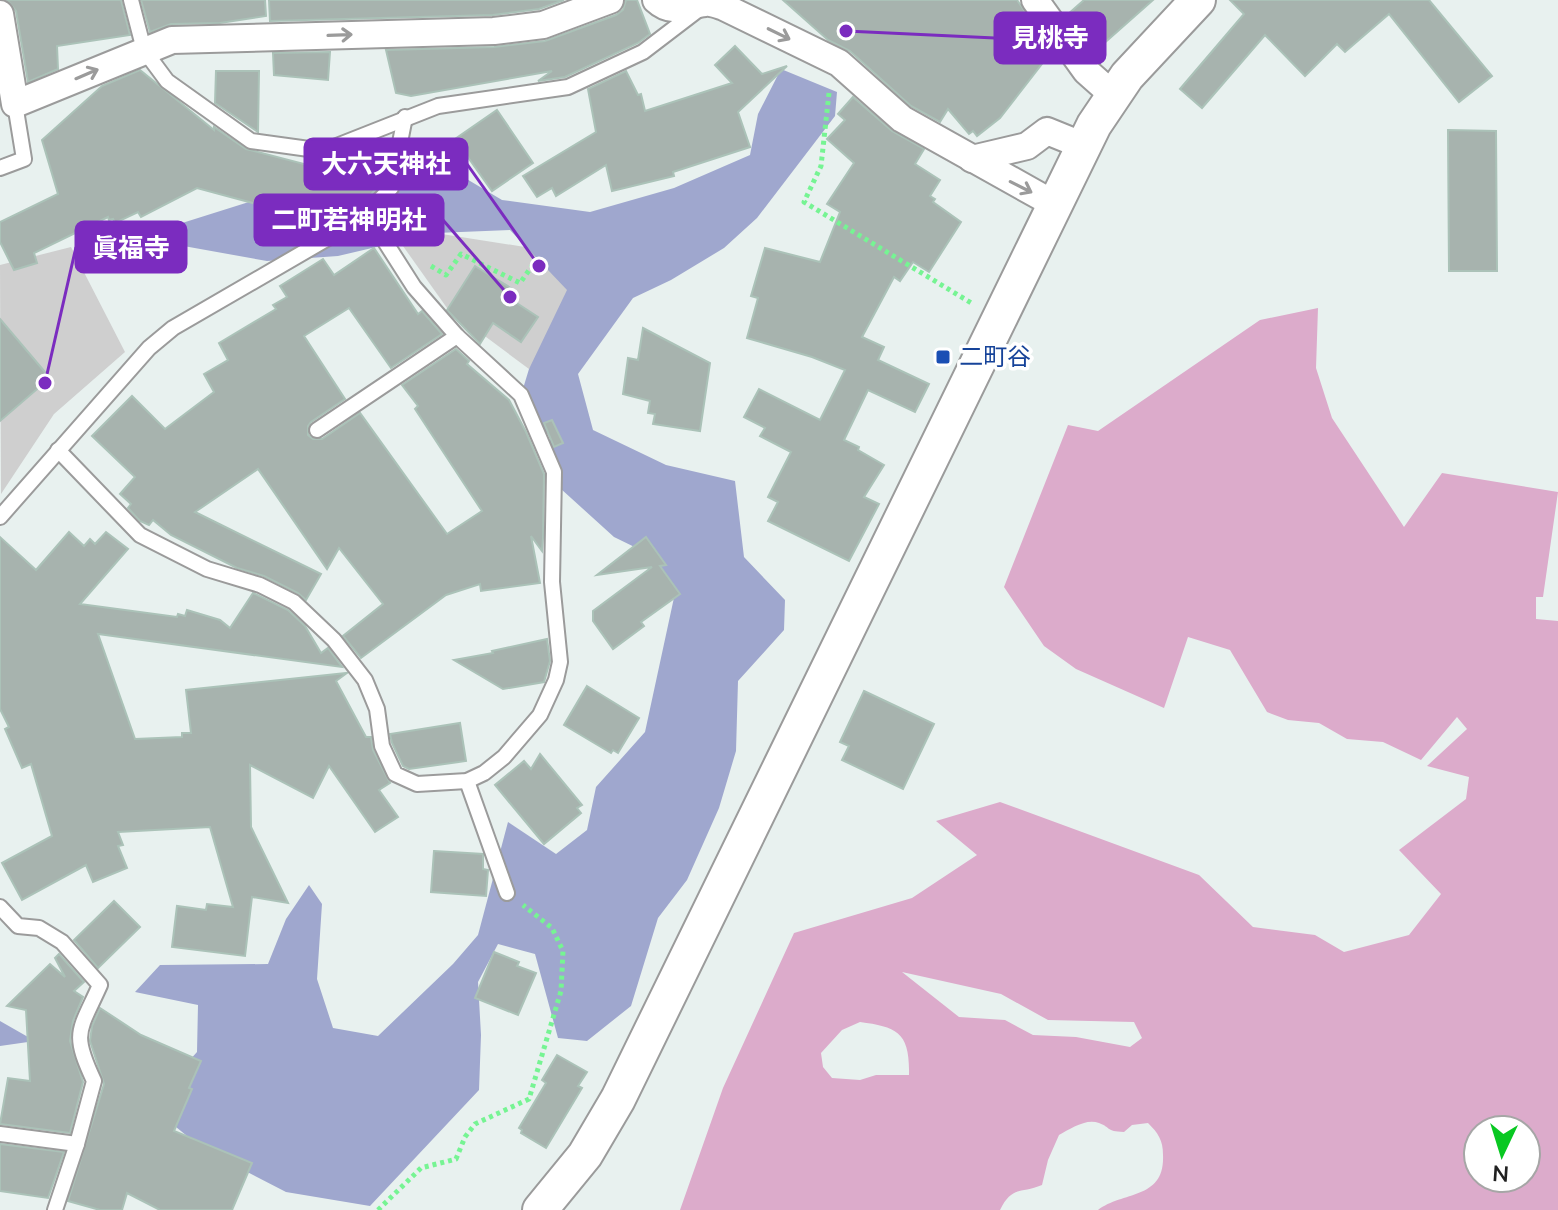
<svg xmlns="http://www.w3.org/2000/svg" width="1558" height="1210" font-family="Mulish,'Noto Sans JP',sans-serif">
  <style>
    .religious { fill: #cfcfcf }
    .forest { fill: #9fa7ce }
    .water { fill: #dcabcb; fill-rule: evenodd }
    .building { fill: #a7b3ae; stroke: #abc2b8; stroke-width: 2 }
    .lines { fill: none; stroke-linecap: round; stroke-linejoin: round }
    .service-casing { stroke: #9b9b9b; stroke-width: 18 }
    .minor-casing { stroke: #9b9b9b; stroke-width: 30 }
    .tertiary-casing { stroke: #9b9b9b; stroke-width: 38 }
    .path { stroke: #76f493; stroke-width: 5; stroke-dasharray: 4 4; stroke-linecap: butt }
    .service { stroke: #fff; stroke-width: 14 }
    .minor { stroke: #fff; stroke-width: 26 }
    .tertiary { stroke: #fff; stroke-width: 34 }
    .oneway { stroke: #9b9b9b }
    .transit-dot { fill: #1a4fb4; stroke: #fff; stroke-width: 3 }
    .labels { text-anchor: middle; stroke-width: 7; stroke-linejoin: round; paint-order: stroke }
    .transit-label { font-size: 24px; fill: #164399; stroke: #fff; text-anchor: start }
    .leader { fill: none; stroke: #7b2cbf; stroke-width: 3 }
    .callout-dot { fill: #7b2cbf; stroke: #fff; stroke-width: 3 }
    .callout { fill: #7b2cbf; stroke: #7b2cbf; stroke-width: 3 }
    .callout-label { font-size: 26px; text-anchor: middle; font-weight: bold; fill: #fff }
  </style>
  <rect width="100%" height="100%" fill="#e8f1ef"/>
  <g class="religious">
    <polygon points="410,229 525,247 588,286 529,369 447,308 398,239"/>
    <polygon points="71,247 125,352 54,414 1,494 0,265"/>
  </g>
  <g class="forest">
    <polygon points="781,69 837,92 835,116 757,218 724,248 671,280 633,298 578,374 593,430 666,465 735,481 744,557 785,600 784,630 738,681 736,751 719,808 687,880 658,918 631,1006 587,1041 558,1038 535,954 498,944 478,982 481,1035 479,1090 370,1206 286,1192 203,1149 149,1105 197,1052 198,1005 135,992 160,965 268,964 286,919 309,885 322,904 317,979 333,1028 378,1036 453,964 478,935 508,822 556,854 587,830 596,787 645,732 675,593 653,556 614,537 550,479 550,436 518,405 529,369 567,290 510,230 436,233 338,256 267,261 178,245 133,266 101,243 179,224 258,199 369,191 386,155 447,150 465,178 502,200 590,212 674,188 750,155 758,114"/>
    <polygon points="0,1021 35,1041 0,1046"/>
  </g>
  <path class="water" d="M1318 308 1316 368 1332 418 1404 527 1442 473 1558 492 1543 597H1536V619L1558 621V1210H1098C1123 1191 1165 1200 1163 1155 1163 1140 1158 1133 1148 1123L1132 1125 1124 1132C1105 1131 1112 1128 1099 1123 1086 1118 1070 1129 1059 1135L1048 1160 1042 1185C1021 1194 1012 1185 1000 1210H680L723 1088 794 933 912 898 977 855 936 821 1000 802 1199 875 1253 927 1315 935 1344 952 1409 935 1441 894 1399 850 1466 799 1469 777 1427 766 1467 729 1457 717 1421 760 1383 742 1347 739 1319 723 1288 720 1267 712 1230 650 1188 637 1164 708 1076 669 1044 646 1004 587 1068 425 1098 431 1260 320ZM902 972 1001 994 1048 1020 1134 1022 1142 1038 1130 1047 1076 1037 1033 1035 1005 1020 959 1017ZM860 1022C897 1027 910 1032 909 1075H876L860 1080 832 1078 823 1067 821 1053 842 1030ZM1478 1130H1526V1178H1478Z"/>
  <g class="building">
    <polygon points="7,0 121,0 130,35 57,46 58,69 28,82 16,11"/>
    <polygon points="141,0 265,0 266,16 220,23 171,24 150,32"/>
    <polygon points="269,0 564,0 539,9 493,15 270,21"/>
    <polygon points="626,0 637,0 650,34 638,43 565,77 538,81 552,71 411,96 396,93 386,50 494,47 545,41 616,15 623,10"/>
    <polygon points="783,0 1017,0 1052,51 1000,118 977,136 973,131 969,134 948,109 940,122 911,106 850,51 828,40"/>
    <polygon points="1084,0 1153,0 1093,53 1066,16"/>
    <polygon points="1230,0 1429,0 1492,76 1459,102 1389,14 1345,52 1337,44 1305,76 1265,35 1202,108 1180,89 1244,14"/>
    <polygon points="735,46 762,74 787,66 738,112 750,147 673,172 674,176 612,191 606,165 556,196 552,188 537,197 523,176 596,132 588,89 626,71 638,95 641,94 645,111 732,83 715,65"/>
    <polygon points="330,52 328,80 274,75 273,53"/>
    <polygon points="140,70 214,130 214,127 246,149 308,165 309,169 353,162 376,189 364,202 290,213 197,188 141,217 138,212 115,223 113,219 109,220 108,217 34,253 37,263 14,270 0,242 0,222 58,194 42,140 102,86"/>
    <polygon points="216,71 259,71 258,132 215,103"/>
    <polygon points="853,97 892,131 924,149 915,164 940,180 930,196 935,199 933,202 961,222 929,272 913,262 900,281 894,277 862,337 884,347 878,360 929,384 915,412 868,390 844,440 859,447 858,450 884,465 864,497 879,504 849,561 768,521 778,502 768,497 791,452 760,436 765,428 744,417 759,389 820,420 845,370 812,357 747,338 758,298 751,296 765,248 820,262 840,212 827,204 854,163 827,139 845,120 838,114"/>
    <polygon points="497,110 533,163 492,191 455,139"/>
    <polygon points="1448,130 1496,131 1497,271 1449,271"/>
    <polygon points="374,248 418,314 422,311 442,334 391,368 349,308 304,336 345,399 311,422 308,426 308,435 313,439 322,439 360,413 447,534 482,511 415,409 418,406 402,385 456,349 469,361 467,364 509,400 526,432 544,474 543,538 542,551 531,536 540,583 481,591 480,584 446,595 361,658 343,636 383,604 339,548 327,569 258,469 195,512 321,574 306,600 298,593 264,576 237,568 171,535 153,520 149,525 140,521 128,508 131,504 120,494 135,477 92,436 132,396 165,429 214,392 204,374 228,360 219,343 276,309 273,305 287,297 280,286 323,259 334,275"/>
    <polygon points="475,266 514,290 509,298 538,317 521,342 493,323 480,344 447,310"/>
    <polygon points="0,319 50,378 0,421"/>
    <polygon points="643,328 710,363 700,431 653,424 655,414 648,413 650,401 623,394 628,358 638,360"/>
    <polygon points="552,420 563,443 554,447 544,423"/>
    <polygon points="69,532 84,546 90,539 95,544 106,532 128,549 80,604 177,617 178,614 185,616 187,610 220,620 230,628 253,593 288,610 305,626 321,653 328,648 342,667 98,634 135,739 182,737 182,733 191,733 186,690 347,673 336,681 366,737 371,737 373,750 390,783 379,790 398,817 375,832 329,766 313,798 250,765 251,827 288,903 252,897 245,956 172,947 177,906 206,910 207,904 233,907 210,827 118,832 123,845 118,846 127,868 93,882 86,865 22,900 2,863 52,836 31,764 22,768 5,729 9,727 0,709 0,537 36,570"/>
    <polygon points="646,537 666,565 660,566 680,594 641,622 644,626 613,649 593,621 593,611 652,567 597,575"/>
    <polygon points="547,639 550,661 544,682 503,689 454,660 493,653 492,651"/>
    <polygon points="587,686 639,718 618,753 613,750 611,753 564,725"/>
    <polygon points="864,691 934,724 903,789 842,760 849,746 840,742"/>
    <polygon points="460,723 466,761 409,769 403,766 392,743 390,734"/>
    <polygon points="540,754 582,805 577,808 581,813 544,844 495,785 524,761 531,769"/>
    <polygon points="434,851 483,854 483,869 488,870 486,896 431,892"/>
    <polygon points="114,901 140,927 98,968 74,940"/>
    <polygon points="494,952 519,962 517,966 536,973 518,1015 475,998"/>
    <polygon points="59,954 84,982 74,991 83,997 73,1021 70,1041 83,1082 70,1133 0,1124 8,1078 30,1081 26,1010 7,1006 50,964 65,977 55,958"/>
    <polygon points="100,1008 141,1035 201,1061 189,1088 192,1089 174,1131 252,1163 232,1210 160,1210 127,1193 122,1210 100,1210 68,1201 104,1084 90,1041 92,1026"/>
    <polygon points="557,1055 587,1072 578,1086 582,1088 546,1148 521,1133 522,1130 519,1128 546,1083 542,1080"/>
    <polygon points="0,1144 64,1152 48,1198 0,1191"/>
  </g>
  <g class="lines">
    <g class="service-casing">
      <g id="service">
        <polyline points="131,0 144,50 167,81 251,141 309,149 334,147 438,106 568,87 643,52 698,10"/>
        <polyline points="0,168 24,159 15,104"/>
        <polyline points="317,430 457,336"/>
        <polyline points="58,450 140,535 207,569 260,585 294,602 334,640 365,680 377,709 382,746 395,774 417,784 467,781 484,773 504,757 540,715 556,680 560,662 552,582 554,472 521,395 457,336 414,287 384,240"/>
        <polyline points="0,517 149,348 173,328 361,219 391,188 405,117"/>
        <polyline points="467,781 507,893"/>
        <path d="M0 907 18 926 39 928 62 942 100 985C79 1032 71 1032 94 1081L77 1144 55 1210"/>
        <polyline points="0,1134 77,1144"/>
      </g>
    </g>
    <g class="minor-casing">
      <g id="minor">
        <path d="M656 0C672 15 686 5 705 3 711 2 718 5 724 7L839 63 902 119 1054 204"/>
        <polyline points="1035,0 1086,71 1113,95"/>
        <polyline points="0,14 15,104 172,40 494,31 543,25 610,0"/>
        <polyline points="972,159 1027,146 1047,131 1084,146"/>
      </g>
    </g>
    <g class="tertiary-casing">
      <polyline id="tertiary" points="540,1210 585,1155 618,1099 1094,125 1127,76 1198,0"/>
    </g>
    <g class="path">
      <polyline points="829,93 821,166 804,202 973,304"/>
      <polyline points="431,266 446,275 461,254 520,283 537,259"/>
      <polyline points="378,1210 421,1168 456,1159 465,1137 475,1124 529,1099 561,991 563,951 552,928 523,905"/>
    </g>
    <use href="#service" class="service"/>
    <use href="#minor" class="minor"/>
    <use href="#tertiary" class="tertiary"/>
  </g>
  <defs><path id="oneway-shaft" d="M-6 0H5M1.5-3L5.5 0L1.5 3" fill="none" stroke-width="1.6" stroke-linecap="round" stroke-linejoin="round" transform="scale(2)"/></defs>
  <g class="oneway">
    <use href="#oneway-shaft" transform="translate(779 34) rotate(26)"/>
    <use href="#oneway-shaft" transform="translate(340 35) rotate(-2)"/>
    <use href="#oneway-shaft" transform="translate(87 74) rotate(-23)"/>
    <use href="#oneway-shaft" transform="translate(1021 187) rotate(27)"/>
  </g>
  <rect class="transit-dot" x="935" y="349" width="16" height="16" rx="4"/>
  <g class="labels">
    <g class="transit-label">
      <text x="959" y="365">二町谷</text>
    </g>
  </g>
  <path class="leader" d="M846 31L995 38M539 266L467 164M510 297L443 220M45 383L76 247"/>
  <g class="callout-dot">
    <circle cx="846" cy="31" r="8"/>
    <circle cx="539" cy="266" r="8"/>
    <circle cx="510" cy="297" r="8"/>
    <circle cx="45" cy="383" r="8"/>
  </g>
  <g class="callout">
    <rect x="995" y="13" width="110" height="50" rx="8"/>
    <rect x="305" y="139" width="162" height="50" rx="8"/>
    <rect x="255" y="195" width="188" height="50" rx="8"/>
    <rect x="76" y="222" width="110" height="50" rx="8"/>
  </g>
  <g class="callout-label">
    <text x="1050" y="47">見桃寺</text>
    <text x="386" y="173">大六天神社</text>
    <text x="349" y="229">二町若神明社</text>
    <text x="131" y="257">眞福寺</text>
  </g>
  <g transform="translate(1502 1154) rotate(184)"><circle r="38" fill="#ffffff" stroke="#a6a6a6" stroke-width="2"/>
  <path d="M0-6L14 30L0 20L-14 30Z" fill="#09c822"/>
  <text y="-12" font-size="22" font-weight="bold" text-anchor="middle" fill="#212121">N</text>
  </g>
</svg>
